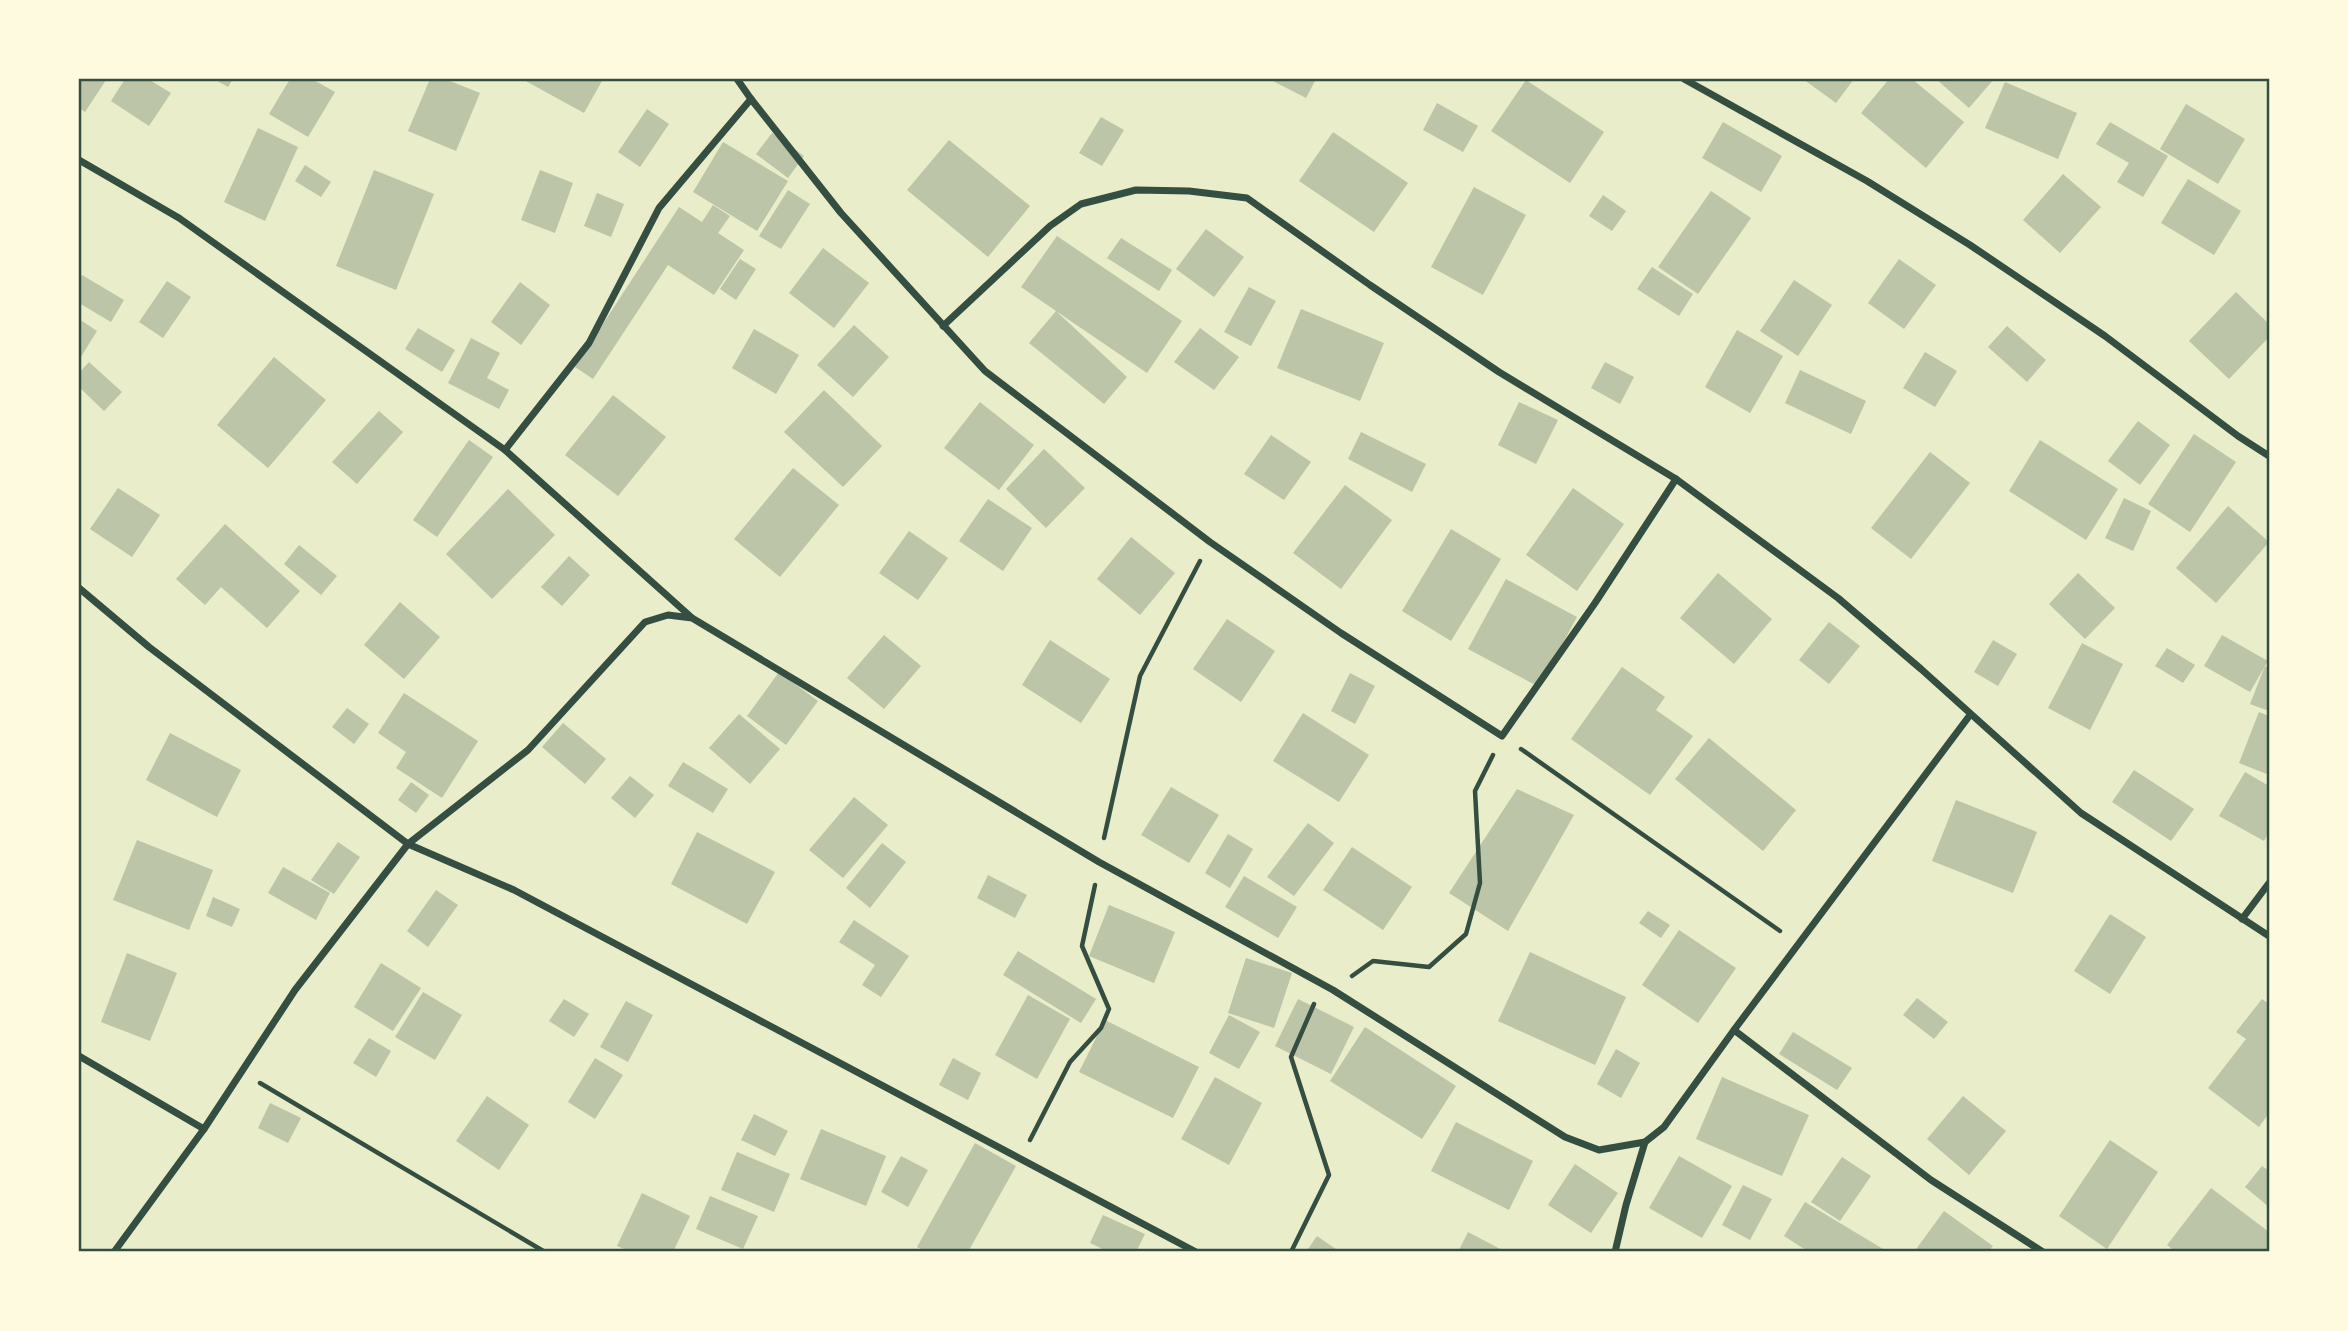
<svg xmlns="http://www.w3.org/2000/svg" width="2348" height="1331" font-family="'Work Sans',sans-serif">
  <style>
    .building { fill: #bcc5a7 }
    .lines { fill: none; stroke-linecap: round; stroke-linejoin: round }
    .path { stroke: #344e41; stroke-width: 4.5 }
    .minor { stroke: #344e41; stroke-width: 7 }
    .neatline { fill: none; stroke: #344e41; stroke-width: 2.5 }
  </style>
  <rect width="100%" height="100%" fill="#e9edc9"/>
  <g class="building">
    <polygon points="79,79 106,80 85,112 79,108"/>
    <polygon points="125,79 148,79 171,93 149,126 111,101"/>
    <polygon points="214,79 233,79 228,87"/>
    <polygon points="290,79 312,79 335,92 308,137 269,114"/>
    <polygon points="430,79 445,79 480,93 456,151 408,131"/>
    <polygon points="522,79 603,79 584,113"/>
    <polygon points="1269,79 1316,79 1306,98"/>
    <polygon points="1803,79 1854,79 1836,103"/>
    <polygon points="1889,79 1912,79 1964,122 1926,168 1861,113"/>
    <polygon points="1936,79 1994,79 1969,108"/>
    <polygon points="1526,80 1604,132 1570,183 1491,131"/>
    <polygon points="2005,82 2077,113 2058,159 1985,128"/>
    <polygon points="1437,103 1478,126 1463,152 1423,130"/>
    <polygon points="2186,104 2245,139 2218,184 2160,149"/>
    <polygon points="647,109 669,124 640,167 618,152"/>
    <polygon points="1101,117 1124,130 1102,166 1079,153"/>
    <polygon points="1723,122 1782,156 1761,192 1702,158"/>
    <polygon points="2110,122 2168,156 2143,197 2117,182 2129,163 2096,144"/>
    <polygon points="258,128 298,147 265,221 224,202"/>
    <polygon points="1333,132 1408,183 1374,232 1299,181"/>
    <polygon points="772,133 804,156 788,178 756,154"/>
    <polygon points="949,140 1030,206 988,257 907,190"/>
    <polygon points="723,142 788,181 757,231 693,192"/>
    <polygon points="305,165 331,182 321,197 295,181"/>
    <polygon points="374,170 434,194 396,290 336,266"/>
    <polygon points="540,170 573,183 555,233 521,220"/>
    <polygon points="2063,174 2101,207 2060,253 2023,220"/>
    <polygon points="2188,179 2241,211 2214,255 2161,223"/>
    <polygon points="1474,187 1526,215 1483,295 1431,267"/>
    <polygon points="788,190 810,204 781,249 759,236"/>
    <polygon points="1711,191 1751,218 1698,294 1658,267"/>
    <polygon points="597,193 624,204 611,237 584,226"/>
    <polygon points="1603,195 1626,211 1612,231 1589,216"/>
    <polygon points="713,205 730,216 718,233 744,250 714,295 668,265 593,379 575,367 679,207 702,222"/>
    <polygon points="1206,229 1244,257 1214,297 1176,269"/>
    <polygon points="1057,236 1182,321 1147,373 1056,311 1127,377 1104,404 1029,343 1056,311 1021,287"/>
    <polygon points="1121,238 1172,270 1159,291 1107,258"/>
    <polygon points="823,248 869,283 834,328 789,293"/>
    <polygon points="740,259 756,269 736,300 720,289"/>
    <polygon points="1899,259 1936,285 1904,329 1868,303"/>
    <polygon points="1652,267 1693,294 1679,316 1637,289"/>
    <polygon points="82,275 124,300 111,322 79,303 79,281"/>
    <polygon points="1794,280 1832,305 1798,356 1760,331"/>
    <polygon points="167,281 191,297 163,338 139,322"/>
    <polygon points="520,282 550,305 521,345 491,322"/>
    <polygon points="1249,287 1276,301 1251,346 1224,332"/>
    <polygon points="2236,292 2269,324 2269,337 2229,379 2189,341"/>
    <polygon points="1301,309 1384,343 1360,401 1277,368"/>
    <polygon points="79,319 97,331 79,360"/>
    <polygon points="854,325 889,357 853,397 817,365"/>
    <polygon points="2007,326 2046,360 2027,382 1988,347"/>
    <polygon points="418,328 455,350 442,372 405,349"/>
    <polygon points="1200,328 1239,357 1214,390 1174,362"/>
    <polygon points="754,329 799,355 776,394 732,368"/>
    <polygon points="1737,330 1783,356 1750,413 1705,387"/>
    <polygon points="471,338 500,353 487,378 509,390 499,409 448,383"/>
    <polygon points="1925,352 1957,371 1935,407 1903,388"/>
    <polygon points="274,357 326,400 268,468 217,425"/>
    <polygon points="89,362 122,392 104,411 79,387 79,373"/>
    <polygon points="1605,362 1634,377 1620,404 1591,388"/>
    <polygon points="1800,370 1866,401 1851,434 1785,403"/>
    <polygon points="824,390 882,446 843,487 784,432"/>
    <polygon points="613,395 666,437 618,496 565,455"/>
    <polygon points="980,402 1034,445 999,490 944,448"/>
    <polygon points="1519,402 1558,420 1536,464 1498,445"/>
    <polygon points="379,411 403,432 357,484 332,462"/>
    <polygon points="2138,421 2170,445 2140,485 2108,461"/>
    <polygon points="1361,432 1426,464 1412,492 1348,459"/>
    <polygon points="2194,434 2236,462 2190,532 2148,504"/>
    <polygon points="1271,435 1311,462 1284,500 1244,474"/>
    <polygon points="469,440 493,457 437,537 413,520"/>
    <polygon points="2040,440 2118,489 2086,540 2009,491"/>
    <polygon points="1044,449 1085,488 1046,528 1006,489"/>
    <polygon points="1930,452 1970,483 1911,559 1871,528"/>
    <polygon points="793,468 839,505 780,577 734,539"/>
    <polygon points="1345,485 1392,520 1341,589 1293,553"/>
    <polygon points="118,488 160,515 132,557 90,529"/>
    <polygon points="1573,488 1624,524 1577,591 1526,555"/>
    <polygon points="508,489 555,535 492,599 446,554"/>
    <polygon points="2124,498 2151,511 2133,551 2105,538"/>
    <polygon points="988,499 1032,528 1003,571 959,541"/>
    <polygon points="2228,506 2269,542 2216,603 2176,568"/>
    <polygon points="225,524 300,591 267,628 221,587 205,605 176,579"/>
    <polygon points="1451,529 1501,559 1451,641 1402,611"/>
    <polygon points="909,531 948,558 918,600 879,573"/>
    <polygon points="1131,537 1175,573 1140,615 1097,579"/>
    <polygon points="299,545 337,576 321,595 284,564"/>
    <polygon points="569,556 590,575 562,606 541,587"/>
    <polygon points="1718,573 1772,619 1734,664 1680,618"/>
    <polygon points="2078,573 2115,608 2085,639 2049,604"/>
    <polygon points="1506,579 1577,617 1539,687 1468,649"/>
    <polygon points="400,602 440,637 404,679 364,645"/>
    <polygon points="1227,619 1275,651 1241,702 1193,669"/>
    <polygon points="1829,622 1860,646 1829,684 1799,660"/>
    <polygon points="884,635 921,666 884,709 847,678"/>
    <polygon points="2222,635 2268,661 2250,692 2204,666"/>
    <polygon points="1050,640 1110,679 1081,723 1022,685"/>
    <polygon points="1993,640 2017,654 1998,686 1974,672"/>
    <polygon points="2082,643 2123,664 2090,730 2048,708"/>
    <polygon points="2167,648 2195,665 2183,683 2155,666"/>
    <polygon points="2265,666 2269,668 2269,711 2250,704"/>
    <polygon points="1622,667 1665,697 1656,710 1693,736 1650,795 1571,739"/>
    <polygon points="779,672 818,701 786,745 747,716"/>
    <polygon points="1350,673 1375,686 1355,724 1331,711"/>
    <polygon points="404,693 478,741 442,798 396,768 406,752 378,733"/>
    <polygon points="347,708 369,724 354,744 332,727"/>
    <polygon points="2259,712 2269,716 2269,775 2239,763"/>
    <polygon points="1303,713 1369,755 1339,802 1273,761"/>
    <polygon points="739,714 780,749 750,784 709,748"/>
    <polygon points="563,723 606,759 585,784 542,747"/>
    <polygon points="170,733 241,770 217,817 146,780"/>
    <polygon points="1709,738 1796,810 1763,851 1675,779"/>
    <polygon points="683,762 728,789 713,813 668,786"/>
    <polygon points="2134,770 2194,809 2171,841 2112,802"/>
    <polygon points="2245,772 2269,786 2269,832 2264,841 2219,816"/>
    <polygon points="630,776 654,795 635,818 611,798"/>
    <polygon points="411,782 429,795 416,813 398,800"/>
    <polygon points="1171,787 1219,815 1189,863 1141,835"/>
    <polygon points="1517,789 1574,815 1508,931 1449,893"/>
    <polygon points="854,797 888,825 843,878 809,850"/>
    <polygon points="1956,800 2037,832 2013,893 1932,861"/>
    <polygon points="1308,823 1334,843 1294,896 1267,877"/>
    <polygon points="697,832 775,872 747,924 671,884"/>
    <polygon points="1228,834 1253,849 1230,888 1205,873"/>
    <polygon points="137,840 213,870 189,930 113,900"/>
    <polygon points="338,842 360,857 334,894 311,880"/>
    <polygon points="882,843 906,862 870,908 846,888"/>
    <polygon points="1352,847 1412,887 1383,930 1323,890"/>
    <polygon points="283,867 330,893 316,920 268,893"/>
    <polygon points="988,875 1027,895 1015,918 977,898"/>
    <polygon points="1244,876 1297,907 1278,938 1225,907"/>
    <polygon points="436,890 458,905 428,947 407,931"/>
    <polygon points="213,897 240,909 232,927 206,916"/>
    <polygon points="1109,905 1175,932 1154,983 1089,956"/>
    <polygon points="1648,911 1670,925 1661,938 1639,923"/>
    <polygon points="2110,914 2146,937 2110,994 2074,971"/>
    <polygon points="854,920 909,956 881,997 862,985 875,965 839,942"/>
    <polygon points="1679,930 1736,968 1698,1023 1642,985"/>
    <polygon points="1018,951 1096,999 1081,1023 1003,975"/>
    <polygon points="1530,952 1626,997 1595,1065 1498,1021"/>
    <polygon points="127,953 177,973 150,1041 101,1022"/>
    <polygon points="1246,958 1292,973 1274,1028 1228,1013"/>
    <polygon points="381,963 421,988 393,1031 354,1007"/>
    <polygon points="423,992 462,1015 435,1060 395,1037"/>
    <polygon points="1028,995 1070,1019 1037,1079 995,1055"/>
    <polygon points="1917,998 1948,1022 1934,1039 1903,1015"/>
    <polygon points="564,999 589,1014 574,1037 549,1021"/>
    <polygon points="1298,999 1354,1027 1331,1074 1275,1046"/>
    <polygon points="2262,999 2269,1004 2269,1113 2259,1127 2208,1088 2246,1039 2236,1032"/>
    <polygon points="626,1001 653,1015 628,1062 600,1047"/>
    <polygon points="1229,1015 1260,1032 1239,1069 1209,1053"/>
    <polygon points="1105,1020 1199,1067 1173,1118 1079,1072"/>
    <polygon points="1365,1027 1456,1086 1422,1139 1330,1081"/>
    <polygon points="1793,1032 1852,1068 1837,1090 1779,1054"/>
    <polygon points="369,1038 391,1051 376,1077 353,1063"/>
    <polygon points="1616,1049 1640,1063 1621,1098 1597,1084"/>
    <polygon points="595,1058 623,1075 595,1119 568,1102"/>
    <polygon points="953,1058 981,1073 968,1100 939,1085"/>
    <polygon points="1215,1077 1262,1103 1229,1165 1181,1139"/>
    <polygon points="1722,1077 1809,1115 1782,1176 1696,1139"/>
    <polygon points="487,1096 529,1125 499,1170 456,1141"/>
    <polygon points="1963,1096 2006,1131 1969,1175 1927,1139"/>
    <polygon points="270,1103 301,1118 288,1143 258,1128"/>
    <polygon points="754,1114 788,1131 775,1156 741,1140"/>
    <polygon points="1456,1122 1533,1161 1509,1210 1431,1171"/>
    <polygon points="821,1129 886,1156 866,1206 800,1179"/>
    <polygon points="2110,1140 2158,1172 2107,1249 2059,1216"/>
    <polygon points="975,1143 1016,1166 968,1252 926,1252 917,1247"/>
    <polygon points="737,1152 790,1174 774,1212 721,1190"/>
    <polygon points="901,1156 928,1170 908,1207 881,1192"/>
    <polygon points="1679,1156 1732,1186 1702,1238 1649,1208"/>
    <polygon points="1842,1157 1871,1176 1840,1221 1811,1202"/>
    <polygon points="1575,1164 1618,1193 1591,1233 1548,1205"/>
    <polygon points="2262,1166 2269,1171 2269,1207 2245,1187"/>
    <polygon points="1743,1185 1772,1199 1750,1240 1722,1225"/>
    <polygon points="2211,1188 2269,1232 2269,1252 2176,1252 2167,1245"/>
    <polygon points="642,1193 690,1216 673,1252 631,1252 617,1246"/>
    <polygon points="710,1196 758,1216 743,1249 696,1229"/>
    <polygon points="1805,1202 1888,1252 1840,1252 1837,1250 1835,1252 1809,1252 1784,1236"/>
    <polygon points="1944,1211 1993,1246 1988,1252 1914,1252"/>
    <polygon points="1103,1215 1145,1234 1136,1252 1109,1252 1090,1243"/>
    <polygon points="1468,1232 1506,1252 1458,1252"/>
    <polygon points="1317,1236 1340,1252 1306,1252"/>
  </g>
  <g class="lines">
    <g class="path">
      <polyline points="1521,749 1780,931"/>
      <polyline points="1104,838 1140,676 1200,561"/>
      <polyline points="1352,976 1373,961 1429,967 1466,934 1480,883 1475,791 1493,755"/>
      <polyline points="260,1083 545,1252"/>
      <polyline points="1030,1140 1070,1062 1101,1028 1109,1009 1082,946 1095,885"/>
      <polyline points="1291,1252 1329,1175 1291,1057 1314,1004"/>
    </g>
    <g class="minor">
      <polyline points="737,79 751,99 841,213 985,371 1210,542 1341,633 1502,736 1595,603 1676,479"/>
      <polyline points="1684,79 1867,181 1970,245 2105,336 2238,436 2269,456"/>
      <polyline points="79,160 179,218 505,450 691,617"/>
      <polyline points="943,326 1050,226 1081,204 1136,190 1189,191 1247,198 1370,285 1499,372 1676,479 1838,598 1921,669 2081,813 2269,936"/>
      <polyline points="505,450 589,343 659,208 751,99"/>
      <polyline points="79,588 149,647 408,844 514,890 1196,1252"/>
      <polyline points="2242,919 2269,883"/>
      <polyline points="1734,1030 1931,1180 2043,1252"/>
      <polyline points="79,1056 204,1129"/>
      <polyline points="114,1252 204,1129 295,990 408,844 528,750 645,622 668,615 692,618 1099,862 1333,990 1565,1137 1599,1150 1645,1142 1664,1127 1734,1030 1970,715"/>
      <polyline points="1615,1252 1626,1205 1645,1142"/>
    </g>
  </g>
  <rect width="2348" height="1331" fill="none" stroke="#fefae0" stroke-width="161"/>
  <rect x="80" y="80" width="2188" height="1170" class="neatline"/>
</svg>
